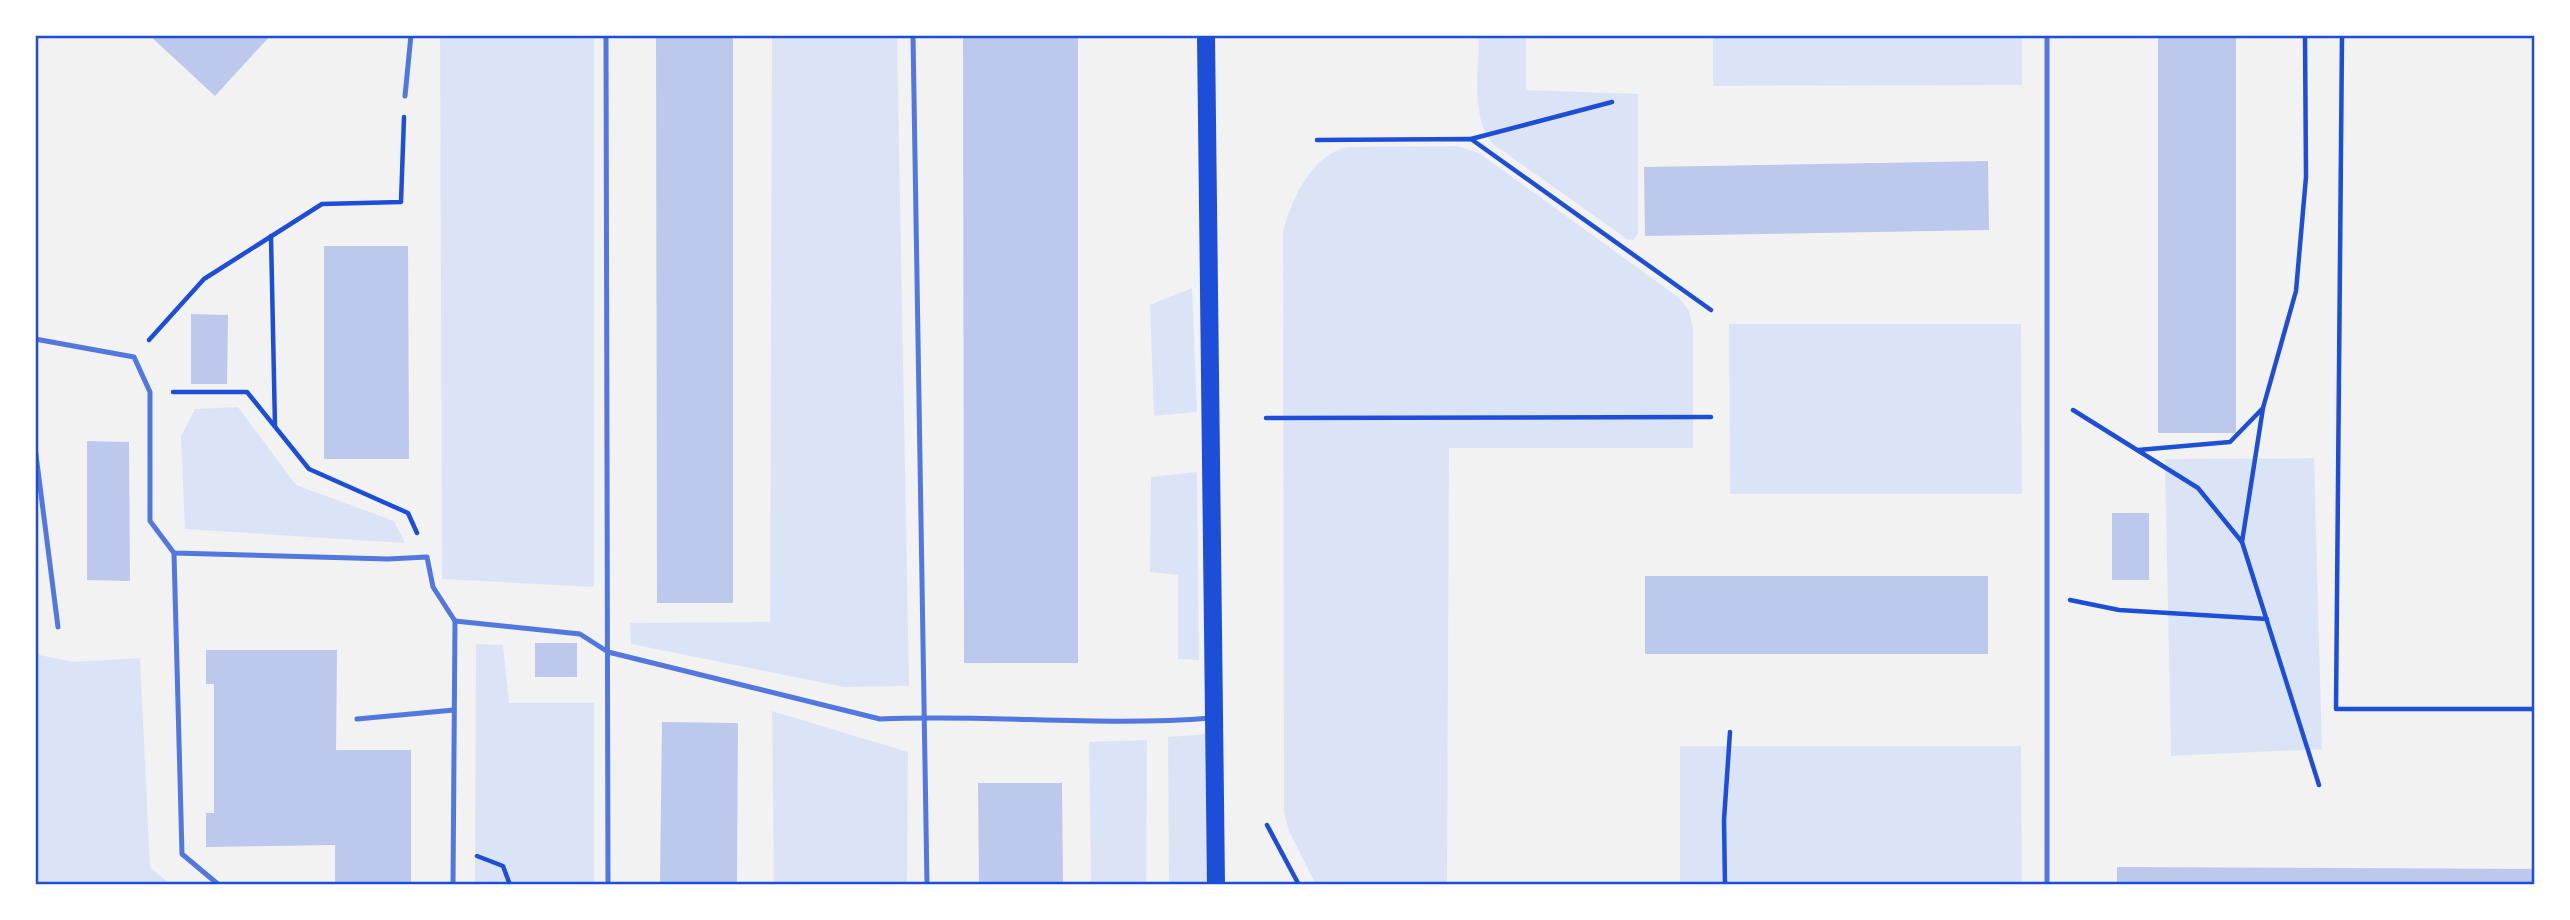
<svg xmlns="http://www.w3.org/2000/svg" width="2570" height="920" font-family="'Noto Serif',serif">
  <style>
    .green { fill: #dbe4f7 }
    .building { fill: #bdc9ec }
    .lines { fill: none; stroke-linecap: round; stroke-linejoin: round }
    .path { stroke: #1d4ed8; stroke-width: 4.5 }
    .service { stroke: #5277de; stroke-width: 5 }
    .primary { stroke: #1d4ed8; stroke-width: 18 }
    .neatline { fill: none; stroke: #1d4ed8; stroke-width: 2.5 }
  </style>
  <rect width="100%" height="100%" fill="#f2f2f2"/>
  <g class="green">
    <polygon points="440,35 594,35 594,587 442,579"/>
    <polygon points="772,35 897,35 909,686 844,687 631,644 630,623 770,622"/>
    <path d="M1479 35H1526V90L1638 94V233L1634 240 1627 239 1493 144C1470 118 1479 68 1479 35Z"/>
    <polygon points="1713,35 2022,35 2022,85 1713,86"/>
    <path d="M1457 146 1479 153 1678 297 1689 311 1693 328V448H1449L1447 885H1316L1289 831 1284 813 1283 232C1292 198 1311 156 1347 147Z"/>
    <polygon points="1192,288 1197,412 1154,416 1150,305"/>
    <polygon points="1729,324 2021,324 2022,494 1730,494"/>
    <polygon points="238,407 296,485 394,521 405,543 185,529 181,436 195,409"/>
    <polygon points="2314,458 2322,749 2171,756 2165,459"/>
    <polygon points="1197,472 1199,660 1178,659 1178,575 1150,572 1151,477"/>
    <polygon points="476,644 503,645 509,703 594,703 594,885 475,885"/>
    <polygon points="35,654 73,662 140,658 150,867 171,885 35,885"/>
    <polygon points="772,711 908,752 907,885 774,885"/>
    <polygon points="1207,734 1209,885 1169,885 1168,737"/>
    <polygon points="1147,740 1146,885 1091,885 1089,742"/>
    <polygon points="1680,746 2021,746 2022,885 1680,885"/>
  </g>
  <g class="building">
    <polygon points="149,35 271,35 215,96"/>
    <polygon points="656,35 733,35 733,603 657,603"/>
    <polygon points="963,35 1078,35 1078,663 964,663"/>
    <rect x="2158" y="35" width="78" height="398"/>
    <polygon points="1988,161 1989,230 1645,236 1644,167"/>
    <polygon points="324,246 408,246 409,459 324,459"/>
    <polygon points="191,314 228,315 227,384 191,384"/>
    <polygon points="87,441 129,442 130,581 87,580"/>
    <rect x="2112" y="513" width="37" height="67"/>
    <rect x="1645" y="576" width="343" height="78"/>
    <rect x="535" y="643" width="42" height="34"/>
    <polygon points="206,650 337,650 336,750 411,750 411,884 335,884 335,845 206,847 206,813 214,813 214,684 206,684"/>
    <polygon points="662,722 738,723 737,885 660,885"/>
    <polygon points="978,783 1062,783 1063,885 979,885"/>
    <polygon points="2117,867 2535,869 2535,885 2117,885"/>
  </g>
  <g class="lines">
    <g class="path">
      <polyline points="2342,35 2336,709 2535,709"/>
      <polyline points="1471,139 1612,102"/>
      <polyline points="1317,140 1471,139 1711,310"/>
      <polyline points="271,236 275,426"/>
      <polyline points="149,340 204,279 322,204 401,202 404,117"/>
      <polyline points="173,392 247,392 309,469 408,513 417,533"/>
      <polyline points="2263,408 2296,291 2306,177 2305,35"/>
      <polyline points="2073,410 2198,488 2242,542 2263,408 2230,442 2138,450"/>
      <polyline points="1266,418 1711,417"/>
      <polyline points="2242,542 2319,785"/>
      <polyline points="2070,600 2119,610 2267,619"/>
      <polyline points="1267,825 1299,885"/>
      <polyline points="477,856 503,866 510,885"/>
      <polyline points="1725,885 1724,820 1730,732"/>
    </g>
    <g class="service">
      <polyline points="606,35 608,885"/>
      <polyline points="913,35 927,885"/>
      <polyline points="2047,35 2047,885"/>
      <polyline points="405,96 411,35"/>
      <polyline points="35,339 134,357 150,392 150,521 174,553 388,559 427,557 433,587 455,621 453,885"/>
      <polyline points="35,447 58,627"/>
      <polyline points="174,553 182,854 219,885"/>
      <path d="M455 621 580 634 608 652 880 719C991 714 1101 727 1211 718"/>
      <polyline points="357,719 454,710"/>
    </g>
    <polyline class="primary" points="1206,35 1216,885"/>
  </g>
  <rect width="2570" height="920" fill="none" stroke="#ffffff" stroke-width="74"/>
  <rect x="37" y="37" width="2496" height="846" class="neatline"/>
</svg>
